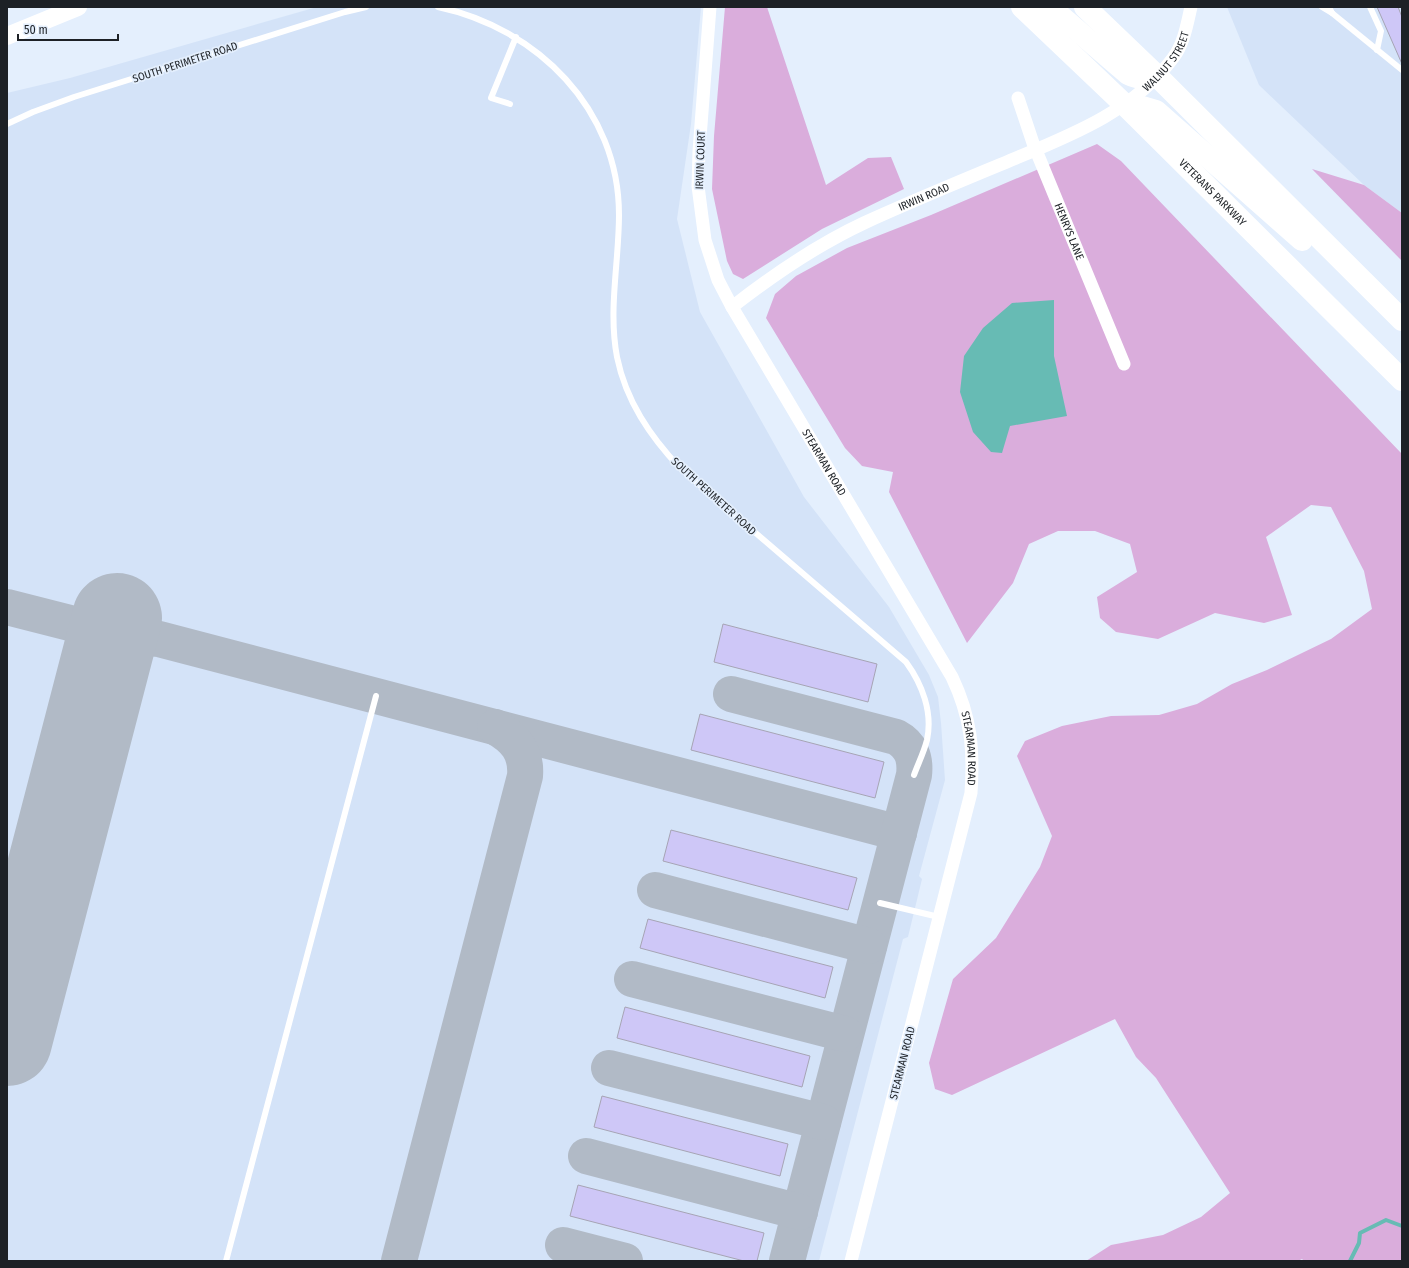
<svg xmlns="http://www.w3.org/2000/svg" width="1409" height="1268" font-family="'Fira Sans Condensed',sans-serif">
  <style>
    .built { fill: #d4e3f8 }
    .green { fill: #daaddc }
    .water { fill: #67bbb4 }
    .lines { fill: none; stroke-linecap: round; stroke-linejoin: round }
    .stream { stroke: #67bbb4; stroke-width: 4 }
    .taxiway { stroke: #b1bac6; stroke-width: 36 }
    .runway { stroke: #b1bac6; stroke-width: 90 }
    .building { fill: #cec7f7; stroke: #a6a4b4 }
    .service { stroke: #fff; stroke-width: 6 }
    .minor { stroke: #fff; stroke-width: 13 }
    .secondary { stroke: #fff; stroke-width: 18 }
    .trunk { stroke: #fff; stroke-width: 22 }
    .labels { text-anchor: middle; stroke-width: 3.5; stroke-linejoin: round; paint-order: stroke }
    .street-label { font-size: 11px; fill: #1d2126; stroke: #e4effd }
  </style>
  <rect width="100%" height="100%" fill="#e4effd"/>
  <g class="built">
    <polygon points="317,7 701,7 691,124 677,219 700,312 804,497 889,607 929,675 938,697 941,723 945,780 919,876 922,879 908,937 903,939 819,1261 7,1261 7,93 70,78"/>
    <polygon points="1227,7 1402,7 1402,213 1364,185 1259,85"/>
  </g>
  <g class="green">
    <polygon points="725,7 767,7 826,185 868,158 891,157 904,189 822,229 743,279 733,274 727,261 712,189 714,136"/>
    <polygon points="1097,144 1121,161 1402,454 1402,1261 1304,1261 1302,1259 1298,1261 1086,1261 1111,1245 1163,1235 1201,1217 1230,1193 1156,1078 1136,1057 1115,1019 952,1095 935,1089 929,1063 953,979 996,938 1040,867 1052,836 1017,756 1025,741 1062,726 1111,716 1159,715 1197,704 1232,684 1267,670 1331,639 1372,609 1364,571 1331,507 1311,505 1266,537 1292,615 1264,623 1215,613 1158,639 1116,632 1100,618 1097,597 1137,572 1130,544 1095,531 1058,531 1029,544 1013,583 967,643 889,492 893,472 862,466 845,448 766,318 775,294 796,276 847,248 931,215"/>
    <polygon points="1312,169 1364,185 1402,213 1402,261"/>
  </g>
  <polygon class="water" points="1054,300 1054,356 1067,416 1010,426 1002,453 991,452 973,432 960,392 964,356 983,328 1012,303"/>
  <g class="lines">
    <polyline class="stream" points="1350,1261 1359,1243 1360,1233 1386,1220 1402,1226"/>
    <g class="taxiway">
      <polyline points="7,607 113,634 159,639 899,833"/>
      <path d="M731 694 896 737C911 745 916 758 914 775L787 1261"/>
      <polyline points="655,890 869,946"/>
      <polyline points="632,979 845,1034"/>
      <polyline points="609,1068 823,1122"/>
      <polyline points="586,1156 800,1212"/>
      <polyline points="563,1245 625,1261"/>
      <path d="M399 1261 525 776C527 752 515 738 495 727"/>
    </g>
    <polyline class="runway" points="7,1041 117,618"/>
  </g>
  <g class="building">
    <polygon points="1377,7 1398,7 1402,17 1402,64"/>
    <polygon points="723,624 877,664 868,702 714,662"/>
    <polygon points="700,714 884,762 875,798 691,750"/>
    <polygon points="671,830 857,878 848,910 663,861"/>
    <polygon points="648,919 833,967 825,998 640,948"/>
    <polygon points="625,1007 810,1056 802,1087 617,1038"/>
    <polygon points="602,1096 788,1144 780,1176 594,1127"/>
    <polygon points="578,1185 764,1233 757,1261 744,1261 570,1216"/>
  </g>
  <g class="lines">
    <g class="service">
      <path d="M438 7C537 28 619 109 619 215 619 262 608 310 617 357 626 401 650 436 680 468L906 662C922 684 933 712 927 740 924 752 918 764 914 775"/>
      <polyline points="1322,7 1332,13"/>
      <polyline points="1329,7 1332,13 1402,70"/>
      <polyline points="1370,7 1381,31 1377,50"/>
      <polyline points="510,104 491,98 516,37"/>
      <polyline points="7,124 33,112 74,97 345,12 366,7"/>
      <polyline points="880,903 939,917"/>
      <polyline points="226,1261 376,696"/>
    </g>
    <g class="minor">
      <path id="s1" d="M710 7 699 151 698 186 705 240 718 280 732 307 952 677C971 717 974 749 971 793L851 1261"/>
      <path id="s2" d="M1018 98 1033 143 1124 364"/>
      <path id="s3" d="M732 307C773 275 817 245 864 223 912 201 961 181 1009 161 1069 136 1133 112 1173 58 1184 44 1187 24 1191 7"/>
    </g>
    <polyline class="secondary" points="7,36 78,7"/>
    <g class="trunk">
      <path id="s4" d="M1022 7 1125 105 1402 380"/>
      <path d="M1050 7 1128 74C1138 79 1146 79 1157 76"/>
      <polyline points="1085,7 1157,76 1402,320"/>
      <polyline points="1125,105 1139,106 1156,111 1302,240"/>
    </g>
  </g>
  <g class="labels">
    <g class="street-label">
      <text dy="4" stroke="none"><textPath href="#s3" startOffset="504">WALNUT STREET</textPath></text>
      <text transform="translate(185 62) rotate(-18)" y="4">SOUTH PERIMETER ROAD</text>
      <text transform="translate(700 160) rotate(-88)" y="4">IRWIN COURT</text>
      <text dy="4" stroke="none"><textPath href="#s4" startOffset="266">VETERANS PARKWAY</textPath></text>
      <text dy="4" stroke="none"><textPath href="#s3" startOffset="222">IRWIN ROAD</textPath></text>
      <text dy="4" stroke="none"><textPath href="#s2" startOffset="143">HENRYS LANE</textPath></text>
      <text dy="4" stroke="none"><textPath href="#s1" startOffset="487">STEARMAN ROAD</textPath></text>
      <text transform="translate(714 496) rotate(42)" y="4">SOUTH PERIMETER ROAD</text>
      <text dy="4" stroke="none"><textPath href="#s1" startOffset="811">STEARMAN ROAD</textPath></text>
      <text transform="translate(902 1063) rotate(-76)" y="4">STEARMAN ROAD</text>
    </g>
  </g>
  <rect width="1409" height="1268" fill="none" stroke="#1d2126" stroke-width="16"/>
  <path d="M18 34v6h100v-6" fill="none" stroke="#1d2126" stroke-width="2"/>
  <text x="24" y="34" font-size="12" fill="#1d2126" stroke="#e4effd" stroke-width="3" paint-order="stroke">50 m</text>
</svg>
